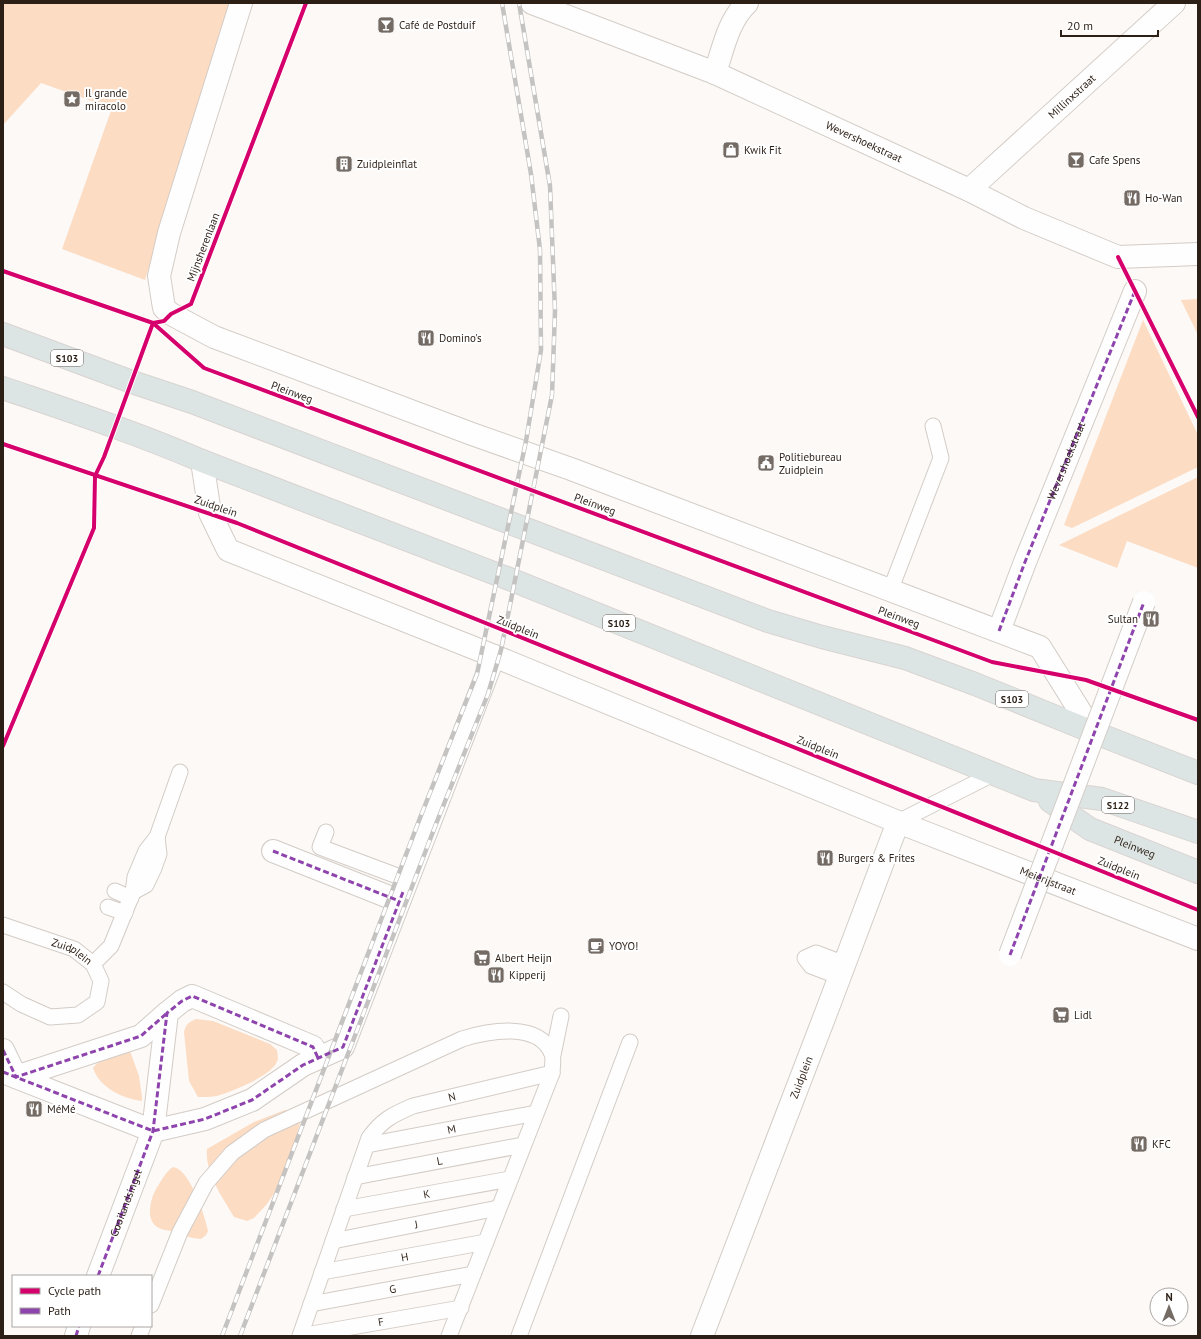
<svg xmlns="http://www.w3.org/2000/svg" width="1201" height="1339" font-family="'PT Sans',sans-serif">
  <style>
    .green { fill: #fcdcc3 }
    .lines { fill: none; stroke-linecap: round; stroke-linejoin: round }
    .lane-casing { stroke: #d3ccc6; stroke-width: 17 }
    .street-casing { stroke: #d3ccc6; stroke-width: 24 }
    .primary-casing { stroke: #d8d4d2; stroke-width: 24 }
    .lane { stroke: #fffefe; stroke-width: 15 }
    .street { stroke: #fffefe; stroke-width: 22 }
    .primary { stroke: #dde5e4; stroke-width: 22 }
    .rail-casing { stroke: #c4c3c1; stroke-width: 4.5 }
    .rail { stroke: #fff; stroke-width: 3; stroke-dasharray: 9; stroke-linecap: butt }
    .street-bridge-casing { stroke: #d3ccc6; stroke-width: 24; stroke-linecap: butt }
    .street-bridge { stroke: #fffefe; stroke-width: 22 }
    .quiet { stroke: #8e44ad; stroke-width: 3; stroke-dasharray: 6 3; stroke-linecap: butt }
    .cycleway-casing { stroke: #fff; stroke-width: 6 }
    .cycleway { stroke: #d6006c; stroke-width: 4 }
    .labels { text-anchor: middle; stroke-width: 4; stroke-linejoin: round; paint-order: stroke }
    .shield { fill: #fff; stroke: #6b625c; stroke-width: 1 }
    .shield-label { font-size: 10px; font-weight: bold; fill: #2b1f16 }
    .poi-label { font-size: 11px; fill: #2b1f16; stroke: #fff; text-anchor: start }
    .street-label { font-size: 11px; fill: #2b1f16; stroke: #fff }
  </style>
  <rect width="100%" height="100%" fill="#fcf9f6"/>
  <g class="green">
    <polygon points="3,3 230,3 145,280 62,249 112,108 41,83 3,125"/>
    <polygon points="1198,299 1198,335 1181,300"/>
    <polygon points="1143,320 1198,435 1198,467 1072,528 1064,525"/>
    <polygon points="1198,477 1198,568 1127,541 1117,568 1059,545"/>
    <path d="M196 1019 213 1021 270 1044 277 1050C277 1052 278 1057 278 1059 274 1076 232 1091 217 1096 211 1097 204 1097 198 1097L189 1081 184 1032C186 1024 189 1022 196 1019Z"/>
    <path d="M130 1051 139 1076 142 1097V1101C123 1099 99 1087 93 1068 103 1055 115 1054 130 1051Z"/>
    <path d="M285 1110H293L298 1115 300 1123 292 1155 275 1192 267 1204 254 1218 247 1221 234 1217C222 1196 205 1174 207 1149L254 1122Z"/>
    <path d="M173 1167C190 1169 205 1216 208 1231L206 1235 201 1239C190 1238 181 1235 171 1231 167 1230 163 1230 159 1228 145 1221 150 1200 156 1189 161 1182 165 1172 173 1167Z"/>
  </g>
  <g class="lines">
    <g class="lane-casing">
      <g id="lane">
        <polyline points="890,591 941,458 933,426"/>
        <polyline points="898,822 993,774"/>
        <polyline points="326,832 320,847 408,880"/>
        <polyline points="115,891 131,898"/>
        <polyline points="133,892 146,885 154,868 159,854 157,837"/>
        <polyline points="108,907 125,913"/>
        <path id="s1" d="M3 925 74 949 93 964 101 981 97 1002 78 1015 50 1017 21 1004 3 992"/>
        <polyline points="93,964 111,946 133,892 135,877 146,851 157,837 180,772"/>
        <polyline points="840,977 811,966 805,958 816,953 845,964"/>
        <polyline points="553,1055 561,1016"/>
        <path id="s2" d="M367 1145 536 1113"/>
        <path id="s3" d="M355 1177 523 1145"/>
        <path id="s4" d="M344 1209 510 1179"/>
        <path id="s5" d="M333 1241 498 1208"/>
        <path id="s6" d="M322 1272 486 1242"/>
        <path id="s7" d="M311 1304 473 1274"/>
        <path d="M151 1305 180 1232 206 1183 232 1153 264 1130 462 1039C488 1031 539 1021 552 1054 554 1059 552 1068 552 1073L449 1336"/>
        <polyline points="139,1336 143,1326"/>
        <path id="s8" d="M300 1336 369 1138C382 1120 392 1115 413 1106L552 1073"/>
        <path id="s9" d="M300 1336 461 1308"/>
        <polyline points="519,1336 630,1042"/>
      </g>
    </g>
    <g class="street-casing">
      <g id="street">
        <polyline points="241,3 169,233 159,276 164,308 171,314 214,337 472,434 571,469 1040,647 1093,732"/>
        <path id="s10" d="M532 3 715 73 969 190 1024 218 1118 257 1198 254"/>
        <path d="M715 73C723 49 728 21 747 3"/>
        <path id="s11" d="M969 190 1174 3"/>
        <path id="s12" d="M202 461 210 513 228 550 494 656 898 822 1198 939"/>
        <polyline points="999,631 1025,562 1135,291"/>
        <polyline points="273,851 399,901"/>
        <polyline points="3,1050 16,1077 141,1036 167,1013"/>
        <polyline points="3,1072 153,1131 205,1119 252,1100 303,1065 343,1047 494,656"/>
        <path id="s13" d="M98 1276 153 1131 167 1013 182 1001 192 996 313 1047 318 1058"/>
        <polyline points="76,1336 79,1326"/>
        <path id="s14" d="M702 1336 829 1005 898 822"/>
      </g>
    </g>
    <g class="primary-casing">
      <g id="primary">
        <polyline points="3,334 132,382 192,402 768,621 822,637 905,658 975,684 1093,732 1198,773"/>
        <path d="M3 388C70 411 137 433 202 461L512 580 1034 790 1102 799 1198 832"/>
        <path id="s15" d="M1050 801 1090 829 1198 872"/>
      </g>
    </g>
    <use href="#lane" class="lane"/>
    <use href="#street" class="street"/>
    <use href="#primary" class="primary"/>
    <g class="rail-casing">
      <g id="rail">
        <polyline points="222,1336 420,818 477,674 526,441 541,350 540,250 531,174 502,3"/>
        <polyline points="240,1336 436,824 488,694 501,650 552,395 555,311 550,186 519,3"/>
      </g>
    </g>
    <use href="#rail" class="rail"/>
    <g class="street-bridge-casing">
      <polyline id="street-bridge" points="1010,955 1144,602"/>
    </g>
    <use href="#street-bridge" class="street-bridge"/>
    <g class="quiet">
      <path id="s16" d="M999 631 1025 562 1135 291"/>
      <polyline points="273,851 399,901"/>
      <polyline points="1010,955 1144,602"/>
      <polyline points="3,1050 16,1077 141,1036 167,1013"/>
      <polyline points="3,1072 153,1131 205,1119 252,1100 303,1065 343,1047 403,892"/>
      <polyline points="98,1276 153,1131 167,1013 182,1001 192,996 313,1047 318,1058"/>
      <polyline points="76,1336 79,1326"/>
    </g>
    <g class="cycleway-casing">
      <g id="cycleway">
        <polyline points="1118,257 1198,417"/>
        <polyline points="3,271 153,323 204,368 992,662 1086,680 1198,720"/>
        <polyline points="3,444 237,523 1198,910"/>
        <polyline points="3,746 94,528 95,476 104,457 153,323 164,321 171,314 191,304 306,3"/>
      </g>
    </g>
    <use href="#cycleway" class="cycleway"/>
  </g>
  <defs>
    <g id="bar-square" transform="scale(0.9)"><rect x="-9" y="-9" width="18" height="18" rx="4" fill="#746b64" stroke="#fff"/><path d="M-6-5H6L.8 .8V4.5H3.5V6h-7V4.5H-.8V.8Z" fill="#fff"/></g>
    <g id="sight-square" transform="scale(0.9)"><rect x="-9" y="-9" width="18" height="18" rx="4" fill="#746b64" stroke="#fff"/><path d="M0-6L1.8-2.2L6-1.7L2.9 1.2L3.7 5.4L0 3.3L-3.7 5.4L-2.9 1.2L-6-1.7L-1.8-2.2Z" fill="#fff"/></g>
    <g id="shop-square" transform="scale(0.9)"><rect x="-9" y="-9" width="18" height="18" rx="4" fill="#746b64" stroke="#fff"/><path d="M-5-2.5h2.3a2.7 3.5 0 0 1 5.4 0H5L5.5 6h-11ZM-1.5-2.5h3a1.5 2.3 0 0 0-3 0Z" fill="#fff"/></g>
    <g id="building-square" transform="scale(0.9)"><rect x="-9" y="-9" width="18" height="18" rx="4" fill="#746b64" stroke="#fff"/><path d="M-4-6H4V6H1V3H-1V6H-4ZM-2.5-4.3h1.7v1.8h-1.7ZM.8-4.3h1.7v1.8H.8ZM-2.5-1h1.7V.8h-1.7ZM.8-1h1.7V.8H.8Z" fill="#fff"/></g>
    <g id="restaurant-square" transform="scale(0.9)"><rect x="-9" y="-9" width="18" height="18" rx="4" fill="#746b64" stroke="#fff"/><path d="M-5-6h1v4h1v-4h1v4h1v-4h1v5L-1.5 .5V6h-2V.5L-5-1ZM5-6V6H3V1.5H1.5Q1.5-4 5-6Z" fill="#fff"/></g>
    <g id="civic-square" transform="scale(0.9)"><rect x="-9" y="-9" width="18" height="18" rx="4" fill="#746b64" stroke="#fff"/><path d="M-.6-6.5H3V-4.5H.6V-3L4-1V1h2V6H-6V1h2V-1L-.6-3ZM-1.2 2.5V6h2.4V2.5Z" fill="#fff"/></g>
    <g id="cafe-square" transform="scale(0.9)"><rect x="-9" y="-9" width="18" height="18" rx="4" fill="#746b64" stroke="#fff"/><path d="M-5.5-4.5H6V0H3Q3 3.5 0 3.5H-2.5Q-5.5 3.5-5.5 0ZM3-3.2v2h1.7v-2ZM-6 4.5H4V6H-6Z" fill="#fff"/></g>
    <g id="supermarket-square" transform="scale(0.9)"><rect x="-9" y="-9" width="18" height="18" rx="4" fill="#746b64" stroke="#fff"/><path d="M-6-5.5h2.5l.6 2H6L4.5 2H-2.5L-4.4-4H-6ZM-1.5 3.2a1.3 1.3 0 1 0 .1 0ZM3 3.2a1.3 1.3 0 1 0 .1 0Z" fill="#fff"/></g>
  </defs>
  <g fill-rule="evenodd">
    <use href="#bar-square" x="386" y="25"/>
    <use href="#sight-square" x="72" y="99"/>
    <use href="#shop-square" x="731" y="150"/>
    <use href="#bar-square" x="1076" y="160"/>
    <use href="#building-square" x="344" y="164"/>
    <use href="#restaurant-square" x="1132" y="198"/>
    <use href="#restaurant-square" x="426" y="338"/>
    <use href="#civic-square" x="766" y="463"/>
    <use href="#restaurant-square" x="1151" y="619"/>
    <use href="#restaurant-square" x="825" y="858"/>
    <use href="#cafe-square" x="596" y="946"/>
    <use href="#supermarket-square" x="482" y="958"/>
    <use href="#restaurant-square" x="496" y="975"/>
    <use href="#supermarket-square" x="1061" y="1015"/>
    <use href="#restaurant-square" x="34" y="1109"/>
    <use href="#restaurant-square" x="1139" y="1144"/>
  </g>
  <g class="labels">
    <g class="shield">
      <rect x="51" y="350" width="32" height="16" rx="3"/>
      <rect x="603" y="615" width="32" height="16" rx="3"/>
      <rect x="996" y="691" width="32" height="16" rx="3"/>
      <rect x="1102" y="797" width="32" height="16" rx="3"/>
    </g>
    <g class="shield-label">
      <text x="67" y="362">S103</text>
      <text x="619" y="627">S103</text>
      <text x="1012" y="703">S103</text>
      <text x="1118" y="809">S122</text>
    </g>
    <g class="poi-label">
      <text x="399" y="29">Café de Postduif</text>
      <text x="85" y="97">Il grande<tspan x="85" dy="13">miracolo</tspan></text>
      <text x="744" y="154">Kwik Fit</text>
      <text x="1089" y="164">Cafe Spens</text>
      <text x="357" y="168">Zuidpleinflat</text>
      <text x="1145" y="202">Ho-Wan</text>
      <text x="439" y="342">Domino's</text>
      <text x="779" y="461">Politiebureau<tspan x="779" dy="13">Zuidplein</tspan></text>
      <text x="1138" y="623" text-anchor="end">Sultan</text>
      <text x="838" y="862">Burgers &amp; Frites</text>
      <text x="609" y="950">YOYO!</text>
      <text x="495" y="962">Albert Heijn</text>
      <text x="509" y="979">Kipperij</text>
      <text x="1074" y="1019">Lidl</text>
      <text x="47" y="1113">MéMé</text>
      <text x="1152" y="1148">KFC</text>
    </g>
    <g class="street-label">
      <text dy="4" stroke="none"><textPath href="#s11" startOffset="139">Millinxstraat</textPath></text>
      <text dy="4" stroke="none"><textPath href="#s10" startOffset="360">Wevershoekstraat</textPath></text>
      <text transform="translate(203 247) rotate(-69)" y="4">Mijnsherenlaan</text>
      <text transform="translate(292 392) rotate(20)" y="4">Pleinweg</text>
      <text dy="4" stroke="none"><textPath href="#s16" startOffset="183">Wevershoekstraat</textPath></text>
      <text transform="translate(595 504) rotate(20)" y="4">Pleinweg</text>
      <text transform="translate(216 506) rotate(19)" y="4">Zuidplein</text>
      <text transform="translate(899 617) rotate(20)" y="4">Pleinweg</text>
      <text transform="translate(518 627) rotate(22)" y="4">Zuidplein</text>
      <text transform="translate(818 747) rotate(22)" y="4">Zuidplein</text>
      <text dy="4" stroke="none"><textPath href="#s15" startOffset="97">Pleinweg</textPath></text>
      <text transform="translate(1119 868) rotate(22)" y="4">Zuidplein</text>
      <text dy="4" stroke="none"><textPath href="#s12" startOffset="978">Meierijstraat</textPath></text>
      <text dy="4" stroke="none"><textPath href="#s1" startOffset="74">Zuidplein</textPath></text>
      <text dy="4" stroke="none"><textPath href="#s14" startOffset="277">Zuidplein</textPath></text>
      <text dy="4" stroke="none"><textPath href="#s8" startOffset="305">N</textPath></text>
      <text dy="4" stroke="none"><textPath href="#s2" startOffset="86">M</textPath></text>
      <text dy="4" stroke="none"><textPath href="#s3" startOffset="86">L</textPath></text>
      <text dy="4" stroke="none"><textPath href="#s4" startOffset="84">K</textPath></text>
      <text dy="4" stroke="none"><textPath href="#s13" startOffset="78">Gooilandsingel</textPath></text>
      <text dy="4" stroke="none"><textPath href="#s5" startOffset="85">J</textPath></text>
      <text dy="4" stroke="none"><textPath href="#s6" startOffset="84">H</textPath></text>
      <text dy="4" stroke="none"><textPath href="#s7" startOffset="83">G</textPath></text>
      <text dy="4" stroke="none"><textPath href="#s9" startOffset="82">F</textPath></text>
    </g>
  </g>
  <rect width="1201" height="1339" fill="none" stroke="#2b1f16" stroke-width="8"/>
  <rect x="12" y="1275" width="140" height="52" fill="#ffffff" stroke="#aaa5a2"/>
  <rect x="20" y="1288" width="20" height="6" fill="#d6006c" stroke="#aaa5a2"/>
  <text x="48" y="1295" font-size="12" fill="#2b1f16">Cycle path</text>
  <rect x="20" y="1308" width="20" height="6" fill="#8e44ad" stroke="#aaa5a2"/>
  <text x="48" y="1315" font-size="12" fill="#2b1f16">Path</text>
  <g transform="translate(1169 1307)"><circle r="19" fill="#ffffff" stroke="#aaa5a2"/>
  <path d="M0-3L7 15L0 10L-7 15Z" fill="#746b64"/>
  <text y="-6" font-size="11" font-weight="bold" text-anchor="middle" fill="#2b1f16">N</text>
  </g>
  <path d="M1061 30v6h97v-6" fill="none" stroke="#2b1f16" stroke-width="2"/>
  <text x="1067" y="30" font-size="12" fill="#2b1f16" stroke="#ffffff" stroke-width="3" paint-order="stroke">20 m</text>
</svg>
